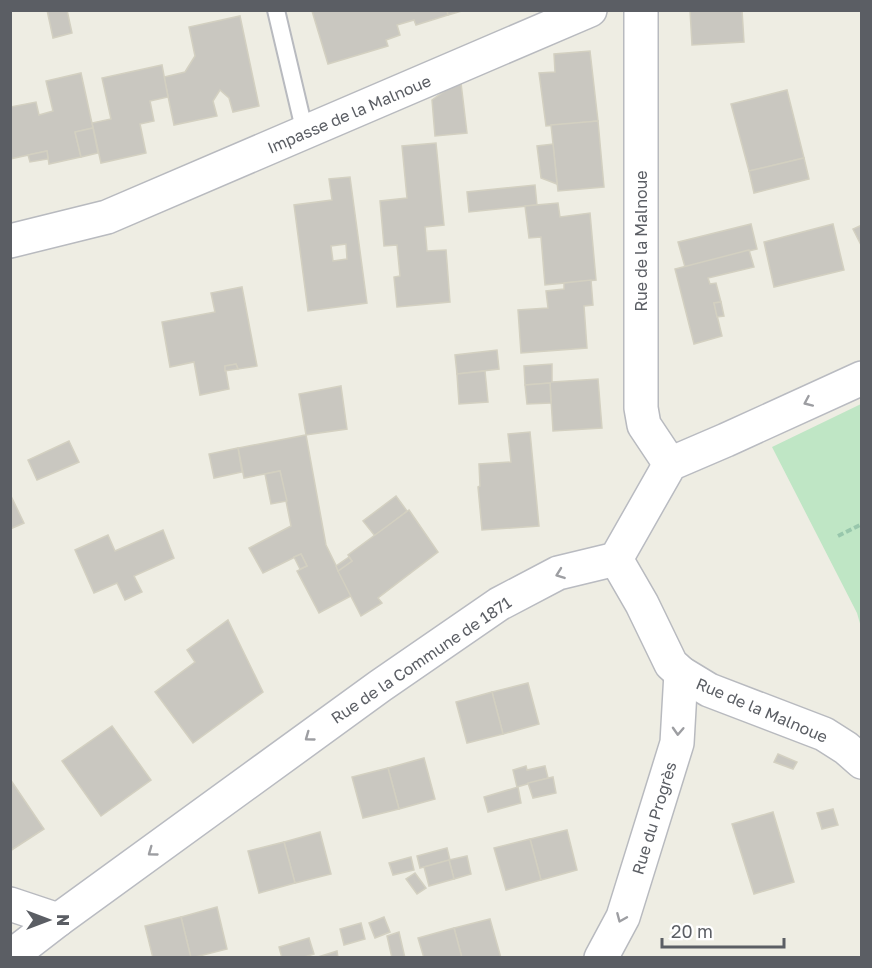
<svg xmlns="http://www.w3.org/2000/svg" width="872" height="968" font-family="'Golos Text',sans-serif">
  <style>
    .green { fill: #bfe6c5 }
    .building { fill: #c9c7c0; stroke: #d3d0c1; stroke-width: 1.5; fill-rule: evenodd }
    .lines { fill: none; stroke-linecap: round; stroke-linejoin: round }
    .lane-casing { stroke: #b8babf; stroke-width: 20 }
    .street-casing { stroke: #b8babf; stroke-width: 36 }
    .secondary-casing { stroke: #b9bbc1; stroke-width: 36 }
    .path { stroke: #98c7ac; stroke-width: 4; stroke-dasharray: 6 3; stroke-linecap: butt }
    .lane { stroke: #fff; stroke-width: 16 }
    .street { stroke: #fff; stroke-width: 33 }
    .secondary { stroke: #fff; stroke-width: 33 }
    .oneway { stroke: #9d9ea2 }
    .labels { text-anchor: middle; stroke-width: 6; stroke-linejoin: round; paint-order: stroke }
    .street-label { font-size: 16px; fill: #5b5e64; stroke: #fff }
  </style>
  <rect width="100%" height="100%" fill="#eeede3"/>
  <polygon class="green" points="861,404 861,627 857,613 772,447"/>
  <g class="building">
    <polygon points="47,10 67,10 72,33 53,38"/>
    <polygon points="315,10 447,10 448,15 416,25 414,20 397,25 400,35 386,40 388,46 328,64 312,11"/>
    <polygon points="447,10 462,10 462,11 448,15"/>
    <polygon points="690,10 742,10 744,42 692,45"/>
    <polygon points="240,16 259,106 233,112 229,98 220,90 213,101 217,116 174,125 164,77 185,72 195,56 189,27"/>
    <polygon points="590,51 598,121 546,126 539,73 555,72 554,54"/>
    <polygon points="162,65 168,97 150,101 154,121 140,124 146,153 101,163 92,123 111,119 102,78"/>
    <polygon points="81,73 93,128 75,132 81,157 49,164 47,151 10,159 10,107 36,102 39,115 53,111 46,81"/>
    <polygon points="461,83 467,133 435,136 432,100 446,90"/>
    <polygon points="787,90 804,158 749,171 731,104"/>
    <polygon points="598,121 604,187 558,191 551,125"/>
    <polygon points="93,128 98,153 81,157 75,132"/>
    <polygon points="436,143 444,225 425,227 427,251 446,250 450,302 397,307 394,277 400,276 397,245 384,246 380,201 407,198 402,146"/>
    <polygon points="553,144 557,184 541,178 537,146"/>
    <polygon points="47,151 48,159 30,162 28,155"/>
    <polygon points="804,158 809,179 754,193 749,171"/>
    <path d="M350 177 367 303 308 311 294 205 332 200 329 179ZM346 244 347 259 333 261 331 246Z"/>
    <polygon points="535,185 537,205 469,212 467,192"/>
    <polygon points="558,203 560,217 590,213 596,280 545,285 541,237 529,238 525,206"/>
    <polygon points="751,224 757,249 685,267 678,242"/>
    <polygon points="833,224 844,270 774,287 764,242"/>
    <polygon points="862,225 862,247 853,229"/>
    <polygon points="749,250 754,267 708,278 710,284 716,283 721,302 714,303 722,336 694,344 675,269"/>
    <polygon points="591,280 593,305 584,306 587,348 521,353 518,310 548,308 546,291 564,289 564,283"/>
    <polygon points="242,287 257,366 238,369 236,364 225,366 229,389 200,395 194,362 170,367 162,322 215,312 211,293"/>
    <polygon points="721,302 724,316 717,317 714,303"/>
    <polygon points="497,350 499,369 457,374 455,355"/>
    <polygon points="236,364 238,369 225,371 225,366"/>
    <polygon points="552,364 552,382 598,379 602,428 553,431 550,383 525,385 524,366"/>
    <polygon points="485,371 488,402 459,404 457,374"/>
    <polygon points="550,383 551,403 527,404 525,385"/>
    <polygon points="341,386 347,429 306,435 299,394"/>
    <polygon points="530,432 539,526 482,530 478,487 480,486 479,464 511,462 508,434"/>
    <polygon points="306,435 326,545 351,596 319,613 297,571 307,566 301,554 263,573 249,548 291,526 280,471 244,478 238,448"/>
    <polygon points="69,441 79,462 37,480 28,460"/>
    <polygon points="238,448 242,472 214,478 209,454"/>
    <polygon points="280,471 287,501 271,504 265,474"/>
    <polygon points="10,494 24,523 10,529"/>
    <polygon points="396,496 407,511 375,536 363,521"/>
    <polygon points="409,510 438,552 378,598 382,603 361,616 338,571 352,561 348,555"/>
    <polygon points="163,530 174,558 134,576 142,592 125,600 117,583 94,593 75,550 108,535 115,551"/>
    <polygon points="301,554 307,566 300,569 294,557"/>
    <polygon points="349,557 352,561 338,571 336,566"/>
    <polygon points="228,620 263,692 193,743 155,692 195,662 187,650"/>
    <polygon points="528,683 539,724 503,734 492,692"/>
    <polygon points="492,692 503,734 467,743 456,702"/>
    <polygon points="112,726 151,780 101,816 62,761"/>
    <polygon points="778,754 797,762 793,769 774,762"/>
    <polygon points="424,758 435,799 399,809 388,768"/>
    <polygon points="526,766 527,770 545,766 548,778 517,787 513,770"/>
    <polygon points="388,768 399,809 363,818 352,777"/>
    <polygon points="553,777 556,793 533,798 528,783"/>
    <polygon points="10,779 44,829 10,851"/>
    <polygon points="518,787 521,803 488,812 484,797"/>
    <polygon points="833,809 838,825 822,829 817,813"/>
    <polygon points="773,812 794,882 754,894 732,824"/>
    <polygon points="567,830 577,870 541,880 530,839"/>
    <polygon points="320,832 331,874 295,883 284,842"/>
    <polygon points="530,839 541,880 506,890 494,848"/>
    <polygon points="284,842 295,883 259,893 248,851"/>
    <polygon points="447,848 450,860 420,868 417,856"/>
    <polygon points="467,856 471,874 454,879 449,860"/>
    <polygon points="411,857 414,870 393,875 389,863"/>
    <polygon points="449,860 454,879 429,886 424,867"/>
    <polygon points="415,873 426,888 417,894 406,879"/>
    <polygon points="217,907 227,949 191,958 181,917"/>
    <polygon points="181,917 191,958 153,958 145,926"/>
    <polygon points="384,917 390,932 375,938 369,923"/>
    <polygon points="490,919 501,958 462,958 454,928"/>
    <polygon points="361,923 365,939 344,945 340,929"/>
    <polygon points="454,928 462,958 424,958 418,938"/>
    <polygon points="399,932 405,958 392,958 387,936"/>
    <polygon points="309,938 314,954 301,958 282,958 279,947"/>
    <polygon points="337,951 338,958 318,957"/>
  </g>
  <g class="lines">
    <g class="lane-casing">
      <polyline id="lane" points="276,10 305,133"/>
    </g>
    <g class="street-casing">
      <g id="street">
        <polyline points="641,10 641,408 644,425 670,464"/>
        <polyline points="10,241 107,217 590,10"/>
        <polyline points="616,559 642,604 671,664 681,673 709,690 824,734 846,748 862,762"/>
        <polyline points="10,904 58,920"/>
        <polyline points="601,958 623,917 677,743 681,673"/>
      </g>
    </g>
    <g class="secondary-casing">
      <polyline id="secondary" points="10,957 58,920 380,686 499,604 558,573 616,559 670,464 726,440 862,378"/>
    </g>
    <polyline class="path" points="838,536 862,524"/>
    <use href="#lane" class="lane"/>
    <use href="#street" class="street"/>
    <use href="#secondary" class="secondary"/>
  </g>
  <defs><path id="oneway-chevron" d="M-2-3.5L2.5 0L-2 3.5" fill="none" stroke-width="1.6" stroke-linecap="round" stroke-linejoin="round" transform="scale(1.5)"/></defs>
  <g class="oneway">
    <use href="#oneway-chevron" transform="translate(808 402) rotate(156)"/>
    <use href="#oneway-chevron" transform="translate(560 574) rotate(160)"/>
    <use href="#oneway-chevron" transform="translate(678 731) rotate(93)"/>
    <use href="#oneway-chevron" transform="translate(309 737) rotate(144)"/>
    <use href="#oneway-chevron" transform="translate(152 852) rotate(144)"/>
    <use href="#oneway-chevron" transform="translate(621 918) rotate(113)"/>
  </g>
  <g class="labels">
    <g class="street-label">
      <text transform="translate(349 114) rotate(-23)" y="6">Impasse de la Malnoue</text>
      <text transform="translate(641 241) rotate(-90)" y="6">Rue de la Malnoue</text>
      <text transform="translate(421 660) rotate(-34)" y="6">Rue de la Commune de 1871</text>
      <text transform="translate(762 710) rotate(23)" y="6">Rue de la Malnoue</text>
      <text transform="translate(654 818) rotate(-73)" y="6">Rue du Progrès</text>
    </g>
  </g>
  <rect width="872" height="968" fill="none" stroke="#5b5e64" stroke-width="24"/>
  <g transform="translate(48 920) rotate(90)" stroke="#ffffff" stroke-width="4.5" paint-order="stroke">
  <path d="M0-4.5L10 22L0 15L-10 22Z" fill="#5b5e64"/>
  <text y="-9" font-size="16" font-weight="bold" text-anchor="middle" fill="#5b5e64">N</text>
  </g>
  <path d="M662 938v9h122v-9" fill="none" stroke="#5b5e64" stroke-width="3"/>
  <text x="671" y="938" font-size="18" fill="#5b5e64" stroke="#ffffff" stroke-width="4.5" paint-order="stroke">20 m</text>
</svg>
